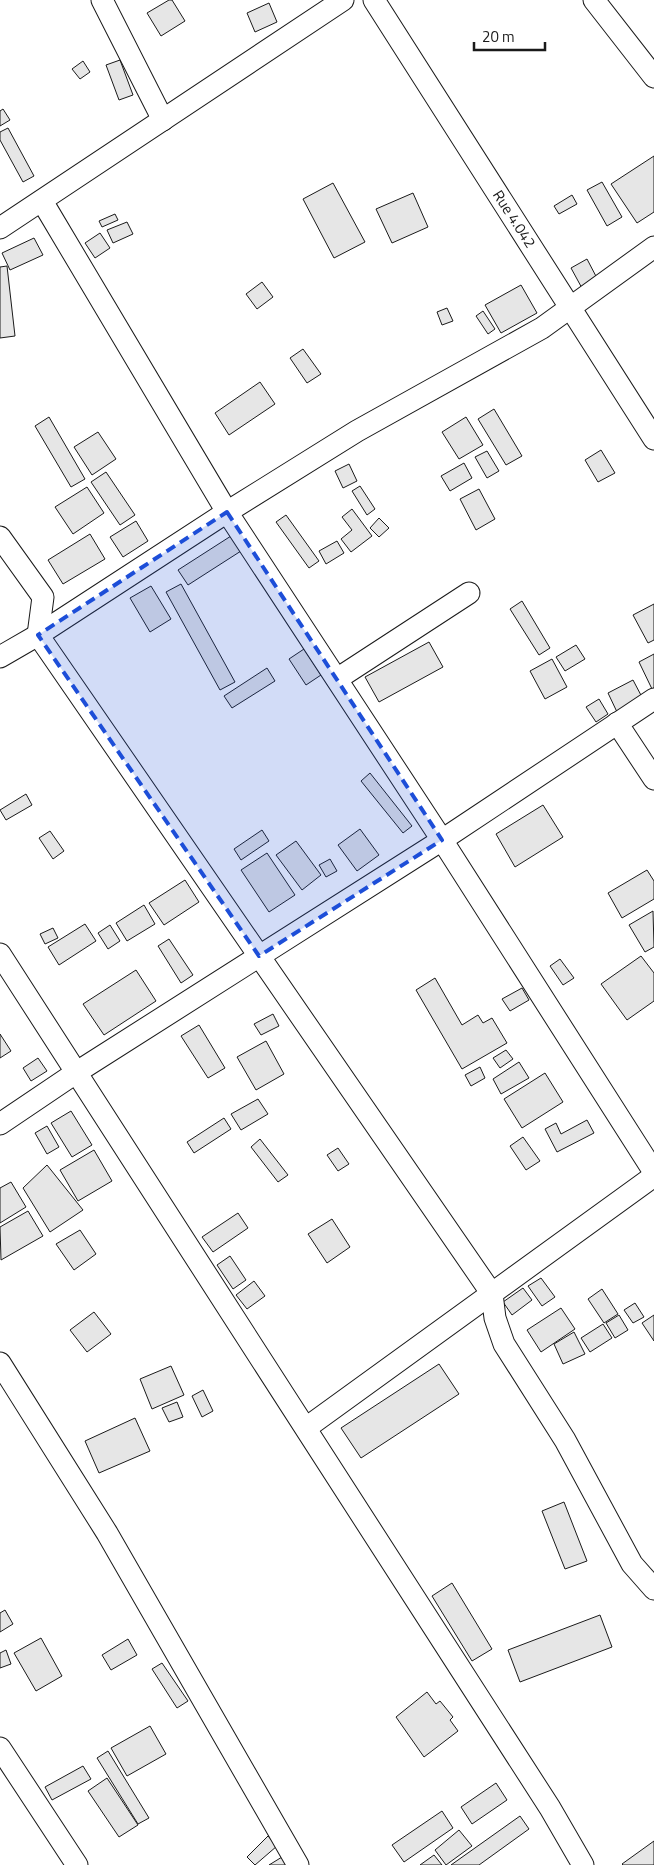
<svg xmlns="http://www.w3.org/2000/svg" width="654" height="1865" font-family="'Titillium Web',sans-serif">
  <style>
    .building { fill: #e6e6e6; stroke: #1a1a1a }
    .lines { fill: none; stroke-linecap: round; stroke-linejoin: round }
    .minor-casing { stroke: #1a1a1a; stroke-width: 23 }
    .minor { stroke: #fff; stroke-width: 21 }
    .marked { fill: #1d4ed8; fill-opacity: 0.2; stroke: #1d4ed8; stroke-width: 4; stroke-dasharray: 10 6; stroke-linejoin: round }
    .labels { text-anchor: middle; stroke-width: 4; stroke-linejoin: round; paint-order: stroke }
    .street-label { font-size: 15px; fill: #1a1a1a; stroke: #fff }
  </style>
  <rect width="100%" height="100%" fill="#fff"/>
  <g class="building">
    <polygon points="169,0 172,0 185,21 161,36 147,13"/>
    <polygon points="269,3 277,22 255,32 247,13"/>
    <polygon points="120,60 133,95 119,100 106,65"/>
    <polygon points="83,61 90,72 80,79 72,69"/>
    <polygon points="3,109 10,120 0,126 0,111"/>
    <polygon points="8,128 34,176 23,182 0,140 0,132"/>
    <polygon points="654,156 654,212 637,223 611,184"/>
    <polygon points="602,182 622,217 607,226 587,190"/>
    <polygon points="333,183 365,242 334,258 303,199"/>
    <polygon points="413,193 428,227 392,243 376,209"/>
    <polygon points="572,195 577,204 559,214 554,206"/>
    <polygon points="115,214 118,220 102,227 99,221"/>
    <polygon points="127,222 133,234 113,243 107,230"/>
    <polygon points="100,233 110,248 95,258 85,243"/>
    <polygon points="34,238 43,255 10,270 2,253"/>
    <polygon points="587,259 599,282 583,290 571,268"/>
    <polygon points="7,266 15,336 0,338 0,267"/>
    <polygon points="262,282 273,297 257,309 246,294"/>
    <polygon points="521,285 537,313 501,333 485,305"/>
    <polygon points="447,308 453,321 442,325 437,312"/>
    <polygon points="483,311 495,329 488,334 476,316"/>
    <polygon points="303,349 321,374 307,383 290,358"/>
    <polygon points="260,382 275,404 229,435 215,413"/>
    <polygon points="494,409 522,456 506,465 478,419"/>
    <polygon points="49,417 85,479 71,487 35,426"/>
    <polygon points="466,417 483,445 459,459 442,432"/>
    <polygon points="98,432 116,459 92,475 74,447"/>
    <polygon points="601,450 615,473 598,482 585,460"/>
    <polygon points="487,451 499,471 487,478 475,457"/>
    <polygon points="464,463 472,478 450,491 441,476"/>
    <polygon points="349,464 357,481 343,488 335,471"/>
    <polygon points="106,472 135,515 120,525 91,482"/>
    <polygon points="360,486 375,509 367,515 352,491"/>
    <polygon points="87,487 104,513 73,534 55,507"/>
    <polygon points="479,489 495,519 476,530 460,499"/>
    <polygon points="352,509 372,536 351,552 341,539 352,530 342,517"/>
    <polygon points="286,515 319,561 309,568 276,522"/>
    <polygon points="379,518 389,528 379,537 370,528"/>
    <polygon points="136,521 148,541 123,557 110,537"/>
    <polygon points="90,534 105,559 63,584 48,560"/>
    <polygon points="231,536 241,551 188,585 178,570"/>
    <polygon points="337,541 344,553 326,564 319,551"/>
    <polygon points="181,584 235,682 220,690 166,592"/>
    <polygon points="151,586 171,619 150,632 130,598"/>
    <polygon points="522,601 550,648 539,655 510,609"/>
    <polygon points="654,604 654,640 648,643 633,615"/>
    <polygon points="429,642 443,667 379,702 365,677"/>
    <polygon points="576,645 585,659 565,671 556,657"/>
    <polygon points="304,649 321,675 306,685 289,659"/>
    <polygon points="654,654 654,688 652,689 639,662"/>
    <polygon points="552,659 567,687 545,699 530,671"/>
    <polygon points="267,668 275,681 232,708 224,696"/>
    <polygon points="633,680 643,699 617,712 608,693"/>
    <polygon points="599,699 608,714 596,722 586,707"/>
    <polygon points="370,773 412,826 403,833 361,781"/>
    <polygon points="26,794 32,805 6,820 0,810"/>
    <polygon points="543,805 563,837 515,867 496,834"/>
    <polygon points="360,829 379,855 357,871 338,845"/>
    <polygon points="262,830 269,841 241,860 234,849"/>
    <polygon points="50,831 64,851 53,859 39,838"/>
    <polygon points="296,841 321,875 302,890 276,855"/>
    <polygon points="267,853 295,895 269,912 241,870"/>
    <polygon points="330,859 337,871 326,877 319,865"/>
    <polygon points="647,870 654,881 654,899 622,918 608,893"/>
    <polygon points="185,880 199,902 164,925 149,903"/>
    <polygon points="144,905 155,924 127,941 116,923"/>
    <polygon points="653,911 654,947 645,952 629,925"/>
    <polygon points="85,924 96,941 59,965 48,947"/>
    <polygon points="110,925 120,941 108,949 98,933"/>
    <polygon points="53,928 58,938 45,944 40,934"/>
    <polygon points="169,939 193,975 181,983 158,946"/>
    <polygon points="641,956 654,973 654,1001 627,1020 601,984"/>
    <polygon points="560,959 574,978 563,985 550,966"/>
    <polygon points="136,970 156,1001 104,1035 83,1004"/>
    <polygon points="435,978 462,1025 478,1015 483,1023 492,1018 507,1043 462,1069 416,990"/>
    <polygon points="522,988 529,1000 510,1011 502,999"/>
    <polygon points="273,1014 279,1026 261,1035 254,1024"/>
    <polygon points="199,1025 225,1068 208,1078 181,1036"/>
    <polygon points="0,1034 11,1051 0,1058"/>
    <polygon points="266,1041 284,1074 256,1090 237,1057"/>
    <polygon points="506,1050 513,1059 500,1068 493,1058"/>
    <polygon points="38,1058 47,1071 31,1081 23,1068"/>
    <polygon points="519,1062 529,1078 501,1094 493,1079"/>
    <polygon points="480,1067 485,1078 471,1086 465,1075"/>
    <polygon points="545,1073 563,1102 522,1128 504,1099"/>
    <polygon points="258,1099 268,1114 241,1130 231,1114"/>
    <polygon points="71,1111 92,1145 72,1157 51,1123"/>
    <polygon points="224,1118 231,1129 194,1153 187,1142"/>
    <polygon points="587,1120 594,1133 557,1152 545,1129 556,1123 561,1134"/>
    <polygon points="47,1126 59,1147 47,1154 35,1133"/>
    <polygon points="523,1137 540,1161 526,1170 510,1146"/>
    <polygon points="260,1139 288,1175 278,1182 251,1147"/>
    <polygon points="338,1148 349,1164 338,1171 327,1155"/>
    <polygon points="94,1150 112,1181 78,1201 60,1170"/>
    <polygon points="47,1165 83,1210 50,1232 23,1188"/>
    <polygon points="11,1182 26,1207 0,1223 0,1188"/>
    <polygon points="28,1211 43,1236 1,1260 0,1227"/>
    <polygon points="238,1213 248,1228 213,1252 202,1237"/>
    <polygon points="332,1219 350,1247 327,1263 308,1234"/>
    <polygon points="80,1230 96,1254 74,1270 56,1244"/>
    <polygon points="230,1256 246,1280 233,1289 217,1265"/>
    <polygon points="541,1278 555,1297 542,1306 528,1286"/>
    <polygon points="254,1281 265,1296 247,1309 236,1295"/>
    <polygon points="523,1288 532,1300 512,1315 503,1302"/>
    <polygon points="602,1289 618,1314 604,1323 588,1299"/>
    <polygon points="635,1303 644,1317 633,1323 624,1310"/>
    <polygon points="561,1308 575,1329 541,1352 527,1330"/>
    <polygon points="94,1312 111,1334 87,1352 70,1330"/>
    <polygon points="619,1315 628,1330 615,1338 606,1323"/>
    <polygon points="654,1315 654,1341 642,1323"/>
    <polygon points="603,1324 612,1338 590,1352 581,1338"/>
    <polygon points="574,1332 585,1354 563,1364 554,1344"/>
    <polygon points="439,1364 459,1394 361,1458 341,1428"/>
    <polygon points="171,1366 184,1395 152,1409 140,1379"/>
    <polygon points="203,1390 213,1411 202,1417 192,1396"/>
    <polygon points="177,1402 183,1417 169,1422 162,1408"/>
    <polygon points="135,1418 150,1451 99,1473 85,1441"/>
    <polygon points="564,1502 587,1561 565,1569 542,1511"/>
    <polygon points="452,1583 492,1649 472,1661 432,1596"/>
    <polygon points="5,1610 13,1624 0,1632 0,1613"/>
    <polygon points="600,1615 612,1647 520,1682 508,1650"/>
    <polygon points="41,1638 62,1676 36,1691 14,1653"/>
    <polygon points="128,1639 137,1655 111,1670 102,1655"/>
    <polygon points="6,1650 11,1664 0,1668 0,1653"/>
    <polygon points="162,1663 188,1701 177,1708 152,1669"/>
    <polygon points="427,1692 436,1704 440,1701 453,1717 450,1720 458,1731 424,1757 396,1717"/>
    <polygon points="150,1726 166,1754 127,1776 111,1748"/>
    <polygon points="108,1751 149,1818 138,1824 97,1758"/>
    <polygon points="83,1766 91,1779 52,1800 45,1787"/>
    <polygon points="107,1778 138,1825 119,1837 88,1791"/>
    <polygon points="496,1783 507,1800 472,1824 461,1807"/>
    <polygon points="442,1811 453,1828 404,1862 392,1845"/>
    <polygon points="520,1816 529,1829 479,1865 451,1865"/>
    <polygon points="459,1830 472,1846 446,1865 435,1850"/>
    <polygon points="268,1836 277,1846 255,1865 247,1857"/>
    <polygon points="654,1841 654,1865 623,1865 622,1864"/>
    <polygon points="434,1855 442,1865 420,1865"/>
    <polygon points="282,1857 287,1865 269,1865"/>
  </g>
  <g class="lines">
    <g class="minor-casing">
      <g id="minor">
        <polyline points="102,0 163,120"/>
        <polyline points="374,0 654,439"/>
        <polyline points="594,0 654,77"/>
        <polyline points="42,201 227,512 442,840 654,1172"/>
        <polyline points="0,228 343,0"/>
        <polyline points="0,537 43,597 38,635 492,1294 495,1318 504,1344 565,1440 632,1564 654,1589"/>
        <polyline points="0,657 38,635 227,512 357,431 542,328 654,247"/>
        <polyline points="337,679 469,593"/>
        <polyline points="617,723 654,779"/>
        <polyline points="0,954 550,1808 583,1865"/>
        <polyline points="0,1124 77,1072 442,840 654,699"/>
        <polyline points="0,1363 107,1533 298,1865"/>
        <polyline points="306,1428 654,1176"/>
        <polyline points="0,1748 77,1865"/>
      </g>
    </g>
    <use href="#minor" class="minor"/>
  </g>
  <path class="marked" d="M227 512 442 840 259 956 38 635Z"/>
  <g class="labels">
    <g class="street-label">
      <text transform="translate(514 219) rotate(57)" y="5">Rue 4.042</text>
    </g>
  </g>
  <path d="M474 42v8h71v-8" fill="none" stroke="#1a1a1a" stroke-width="2.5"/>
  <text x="482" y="42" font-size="15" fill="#1a1a1a" stroke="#ffffff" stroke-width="4" paint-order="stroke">20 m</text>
</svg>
